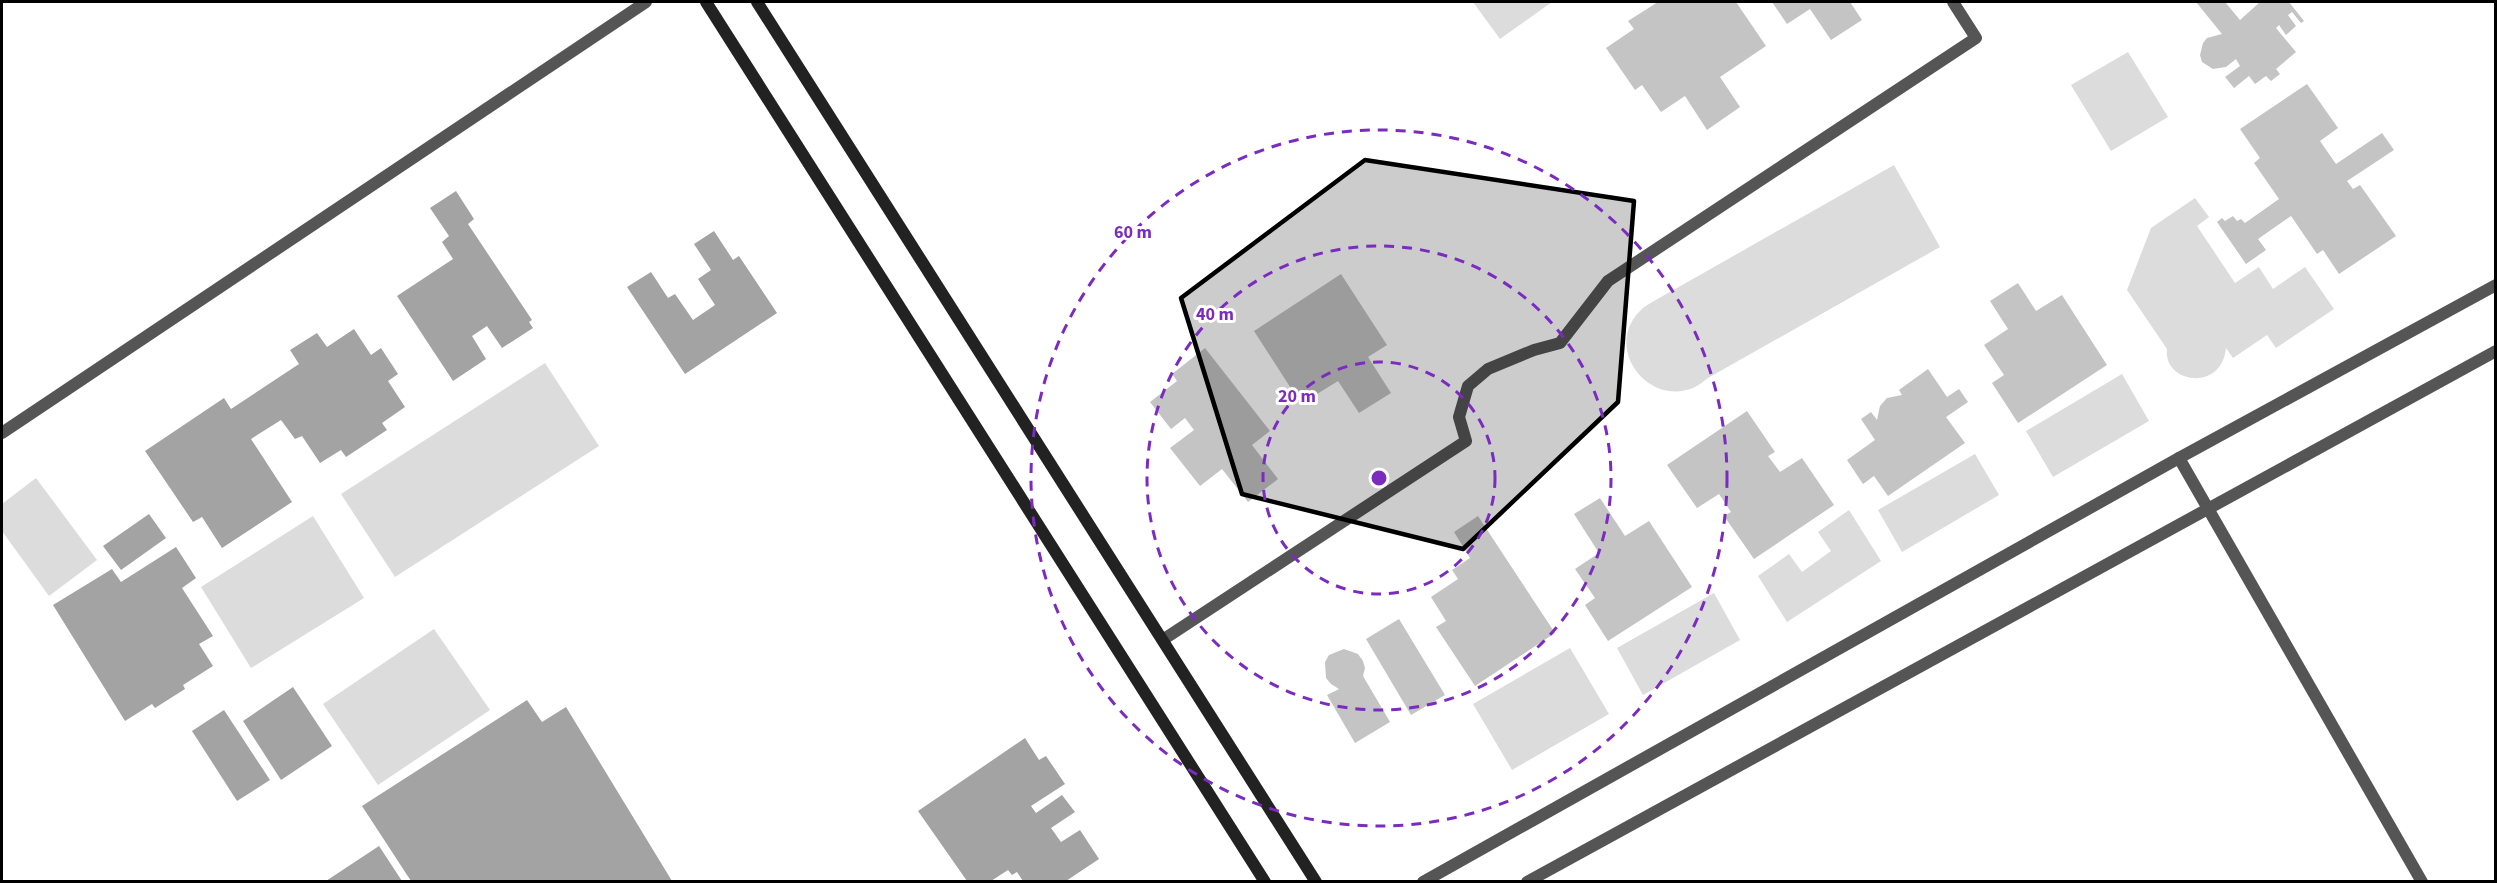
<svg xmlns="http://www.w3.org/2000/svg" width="2497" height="883" font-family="'Source Sans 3',sans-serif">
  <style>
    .green { fill: #dcdcdc }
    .water { fill: #a3a3a3 }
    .building { fill: #c4c4c4 }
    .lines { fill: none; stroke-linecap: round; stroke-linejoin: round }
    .minor { stroke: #555; stroke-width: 12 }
    .tertiary { stroke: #555; stroke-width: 12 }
    .secondary { stroke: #222; stroke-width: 12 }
    .marked { fill: #000; fill-opacity: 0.2; stroke: #000; stroke-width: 4.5; stroke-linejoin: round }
    .ring { fill: none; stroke: #7b2cbf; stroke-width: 3; stroke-dasharray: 10 8 }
    .centre { fill: #7b2cbf; stroke: #fff; stroke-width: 3 }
    .ring-label { font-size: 18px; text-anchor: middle; font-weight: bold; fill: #7b2cbf; stroke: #fff; stroke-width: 6; stroke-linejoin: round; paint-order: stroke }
  </style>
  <rect width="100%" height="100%" fill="#fff"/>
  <g class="green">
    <polygon points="1473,2 1552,2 1500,39"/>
    <polygon points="2128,52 2168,117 2111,151 2071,85"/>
    <path d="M1894 165 1940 247 1708 378C1704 381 1698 386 1693 388 1648 406 1604 349 1639 312 1643 307 1649 304 1654 301Z"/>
    <path d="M2195 198 2209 217 2197 226 2235 283 2259 267 2273 289 2305 267 2334 309 2276 348 2267 335 2233 358 2226 348C2222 392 2163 384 2167 349L2127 290 2151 228Z"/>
    <polygon points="545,363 599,446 395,577 341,494"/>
    <polygon points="2122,374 2149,421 2053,477 2026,431"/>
    <polygon points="1975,454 1999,495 1902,552 1878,510"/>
    <polygon points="36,478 97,560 49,596 2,531 2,504"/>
    <polygon points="1849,510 1881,561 1787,622 1758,576 1789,554 1802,572 1831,551 1818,532"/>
    <polygon points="313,516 364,598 251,668 201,587"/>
    <polygon points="1714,593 1740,640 1643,695 1617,648"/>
    <polygon points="434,629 490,710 378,785 323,704"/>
    <polygon points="1570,648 1609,714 1512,770 1473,704"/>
  </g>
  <g class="water">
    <polygon points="456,191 474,219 468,224 532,320 529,322 533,328 502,348 487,326 472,336 486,359 453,381 397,296 453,259 442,242 449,236 430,208"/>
    <polygon points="714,231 733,260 739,256 777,313 685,374 627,287 651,272 668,298 675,294 693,320 715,305 698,279 711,270 694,244"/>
    <polygon points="354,329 371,355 381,348 398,374 388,381 405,407 382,423 387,430 346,457 341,450 320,463 302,436 295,439 281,420 251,439 292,502 222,548 202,517 193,522 145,451 224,398 231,409 299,364 290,350 317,333 327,347"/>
    <polygon points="149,514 166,538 121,570 103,546"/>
    <polygon points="176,547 196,578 182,588 213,636 199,644 213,666 183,685 185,689 155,708 152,704 125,721 53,605 112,569 121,582"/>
    <polygon points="293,687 332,746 281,780 243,721"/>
    <polygon points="527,700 542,722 566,707 672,881 411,881 362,806"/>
    <polygon points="224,710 270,780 237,801 192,731"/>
    <polygon points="1025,738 1039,760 1046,756 1065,784 1031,806 1036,813 1062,795 1075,812 1051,828 1061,842 1080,830 1099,859 1066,881 1023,881 1017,872 1012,875 1008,870 991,881 967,881 918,811"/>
    <polygon points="379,846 402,881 326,881"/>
  </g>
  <g class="building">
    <polygon points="1658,2 1736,2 1766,46 1720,77 1740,107 1707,130 1685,96 1661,112 1642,85 1635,90 1606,48 1634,29 1628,21"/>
    <polygon points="1772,2 1850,2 1862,20 1831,40 1810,9 1787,24"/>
    <polygon points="2196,2 2225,2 2240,20 2260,2 2289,2 2304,21 2301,23 2292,12 2288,15 2296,26 2286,35 2279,25 2276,28 2296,52 2276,69 2280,74 2271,81 2266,76 2255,84 2249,76 2234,88 2225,77 2240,66 2236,59 2226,67 2219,68 2213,69 2202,62 2200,55 2203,43 2207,38 2222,34"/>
    <polygon points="2307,84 2338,128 2320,141 2336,164 2382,133 2394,150 2347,181 2353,189 2360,185 2396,236 2339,274 2323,250 2317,254 2291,216 2258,239 2266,250 2246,264 2217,222 2222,218 2225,221 2233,216 2237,221 2241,219 2245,223 2279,199 2254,163 2260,158 2240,129"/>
    <polygon points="1341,274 1387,345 1368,357 1391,393 1359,413 1338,381 1301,404 1254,331"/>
    <polygon points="2018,283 2036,311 2062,295 2107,365 2018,423 1992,383 2004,375 1984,345 2008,329 1990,301"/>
    <polygon points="1205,348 1270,431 1252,445 1278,479 1248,502 1222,469 1200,486 1170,448 1194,430 1185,418 1171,429 1150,402 1177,381 1172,374"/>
    <polygon points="1928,369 1947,397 1959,389 1968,402 1946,417 1965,443 1888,496 1874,476 1863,484 1847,460 1875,440 1861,419 1871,412 1877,420 1880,406 1887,398 1902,395 1899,390"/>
    <polygon points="1747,411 1775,452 1768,456 1780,472 1802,458 1834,505 1754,559 1724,516 1731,512 1719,494 1697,508 1667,465"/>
    <polygon points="1600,498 1625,536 1649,521 1692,587 1608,641 1585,605 1595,598 1575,569 1599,553 1574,514"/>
    <polygon points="1478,516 1555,633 1475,686 1436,627 1446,621 1431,597 1458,579 1452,570 1470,558 1454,532"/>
    <polygon points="1399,619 1445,695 1411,715 1366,639"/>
    <polygon points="1344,649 1358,654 1363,661 1365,668 1363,676 1390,722 1355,743 1327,695 1339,689 1331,684 1326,678 1325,662 1329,655"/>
  </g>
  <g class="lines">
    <g class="minor">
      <polyline points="2,433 646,2"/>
      <polyline points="2179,458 2422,882"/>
      <polyline points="1164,639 1466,441 1459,417 1468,386 1488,369 1534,350 1560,343 1608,281 1976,38 1953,2"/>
    </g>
    <g class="tertiary">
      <polyline points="1423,882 2179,458 2496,285"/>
      <polyline points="1527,882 2496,351"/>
    </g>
    <g class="secondary">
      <polyline points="706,2 1265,882"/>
      <polyline points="757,2 1316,882"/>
    </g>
  </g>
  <path class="marked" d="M1365 160 1634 201 1618 402 1463 549 1242 494 1181 298Z"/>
  <g class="ring">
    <circle cx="1379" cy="478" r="116"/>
    <circle cx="1379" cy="478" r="232"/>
    <circle cx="1379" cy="478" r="348"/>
  </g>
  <circle cx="1379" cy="478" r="9" class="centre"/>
  <g class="ring-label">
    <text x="1133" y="238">60 m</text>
    <text x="1215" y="320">40 m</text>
    <text x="1297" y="402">20 m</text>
  </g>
  <rect width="2497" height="883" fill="none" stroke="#000000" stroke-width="6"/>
</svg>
